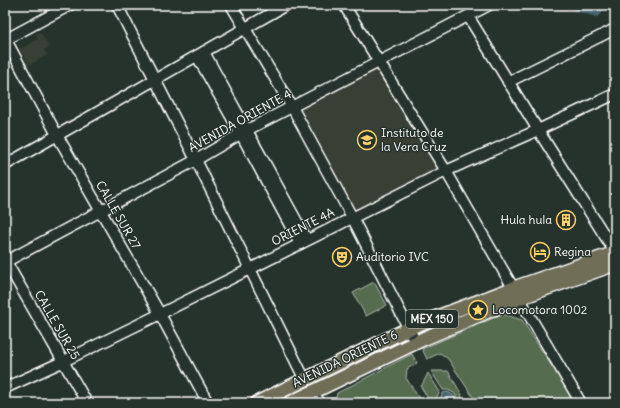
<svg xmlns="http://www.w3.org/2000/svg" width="620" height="408" font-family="Delius,sans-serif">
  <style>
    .built { fill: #374036 }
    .green { fill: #576c50; stroke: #abb6a8 }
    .water { fill: #49666f; stroke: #92a3a9 }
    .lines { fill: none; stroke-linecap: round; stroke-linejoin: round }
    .river { stroke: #49666f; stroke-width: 13 }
    .minor-casing { stroke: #fff; stroke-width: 13 }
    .major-casing { stroke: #fff; stroke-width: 16 }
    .minor { stroke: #26332d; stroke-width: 10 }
    .major { stroke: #716e59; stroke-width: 13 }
    .labels { text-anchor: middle; stroke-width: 3; stroke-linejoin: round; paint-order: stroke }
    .shield { fill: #26332d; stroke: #bec2c0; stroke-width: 1 }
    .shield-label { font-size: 11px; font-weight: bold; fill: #fff }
    .street-label { font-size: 12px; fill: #fff; stroke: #26332d }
    .poi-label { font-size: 12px; fill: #fff; stroke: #26332d; text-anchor: start }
  </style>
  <rect width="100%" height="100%" fill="#26332d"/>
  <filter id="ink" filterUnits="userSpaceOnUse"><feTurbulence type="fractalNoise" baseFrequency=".025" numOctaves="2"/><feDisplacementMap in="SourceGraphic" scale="8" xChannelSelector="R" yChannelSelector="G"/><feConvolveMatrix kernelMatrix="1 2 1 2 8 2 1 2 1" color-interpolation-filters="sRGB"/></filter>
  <g filter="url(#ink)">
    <g class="built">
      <polygon points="40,32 49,47 44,50 47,55 26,67 24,63 27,61 20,49 38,39 36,35"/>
      <polygon points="378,68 436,169 353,211 297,111"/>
    </g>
    <g class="green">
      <polygon points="374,282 387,305 366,316 353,293"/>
      <polygon points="503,314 522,320 566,388 575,403 477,403 448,359 440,353 427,359 422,349"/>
      <polygon points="412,354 417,363 407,369 406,378 422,403 335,403 337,393"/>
      <polygon points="431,371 448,371 462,395 460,403 454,393 448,390 443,390"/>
      <polygon points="428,373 440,392 437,397 438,403 431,403 421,387"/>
    </g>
    <polygon class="water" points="448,392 453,395 458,403 440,403 440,398 443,393"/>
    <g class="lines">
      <polyline class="river" points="578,5 596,10"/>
      <g class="minor-casing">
        <g id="minor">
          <polyline points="117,5 196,160 305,380"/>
          <polyline points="231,5 292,107 352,217 416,343"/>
          <polyline points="344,5 446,171 519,298 581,403"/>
          <polyline points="468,16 538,130 615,252"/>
          <polyline points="5,38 57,135 160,314 208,403"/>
          <polyline points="5,40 70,5"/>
          <polyline points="204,52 307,240"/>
          <polyline points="197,56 241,134 300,244"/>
          <polyline points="508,82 613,30"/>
          <polyline points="5,165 286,5"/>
          <polyline points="5,260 87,403"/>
          <polyline points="5,262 196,160 247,130 489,5"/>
          <polyline points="5,388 64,361 160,314 446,171 538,130 615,94"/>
          <polyline points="312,392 320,403"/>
        </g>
      </g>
      <g class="major-casing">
        <g id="major">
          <polyline points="257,403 416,325 514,288 615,253"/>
          <polyline points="290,403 423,339 519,298 615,264"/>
        </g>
      </g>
      <use href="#minor" class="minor"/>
      <use href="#major" class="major"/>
    </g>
  </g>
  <defs>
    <g id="school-ring" transform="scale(1)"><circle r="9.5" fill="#26332d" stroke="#ffd166" stroke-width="1.5"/><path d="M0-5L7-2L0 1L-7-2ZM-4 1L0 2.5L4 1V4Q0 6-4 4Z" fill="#ffd166"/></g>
    <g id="building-ring" transform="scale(1)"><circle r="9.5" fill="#26332d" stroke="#ffd166" stroke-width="1.5"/><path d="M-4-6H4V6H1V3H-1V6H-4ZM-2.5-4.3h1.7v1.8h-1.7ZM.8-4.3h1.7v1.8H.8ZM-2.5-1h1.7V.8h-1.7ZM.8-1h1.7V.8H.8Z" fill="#ffd166"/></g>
    <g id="hotel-ring" transform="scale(1)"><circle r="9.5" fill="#26332d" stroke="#ffd166" stroke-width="1.5"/><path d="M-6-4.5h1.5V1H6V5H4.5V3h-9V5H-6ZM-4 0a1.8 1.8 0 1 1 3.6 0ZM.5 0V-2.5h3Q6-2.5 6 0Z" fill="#ffd166"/></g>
    <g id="theatre-ring" transform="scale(1)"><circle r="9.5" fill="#26332d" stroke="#ffd166" stroke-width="1.5"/><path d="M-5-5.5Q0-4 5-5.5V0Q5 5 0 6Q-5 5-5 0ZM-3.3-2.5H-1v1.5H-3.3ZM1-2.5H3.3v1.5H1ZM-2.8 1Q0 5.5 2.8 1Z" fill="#ffd166"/></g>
    <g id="sight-ring" transform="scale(1)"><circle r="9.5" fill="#26332d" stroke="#ffd166" stroke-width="1.5"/><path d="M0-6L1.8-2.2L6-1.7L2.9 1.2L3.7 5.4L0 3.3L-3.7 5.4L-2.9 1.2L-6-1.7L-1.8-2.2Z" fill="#ffd166"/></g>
  </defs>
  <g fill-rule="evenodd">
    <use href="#school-ring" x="367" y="140"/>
    <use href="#building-ring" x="566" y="220"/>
    <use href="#hotel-ring" x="540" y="252"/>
    <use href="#theatre-ring" x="342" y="257"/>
    <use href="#sight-ring" x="478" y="310"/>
  </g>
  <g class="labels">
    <rect class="shield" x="406" y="310" width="52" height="18" rx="3"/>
    <g class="shield-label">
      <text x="432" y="323">MEX 150</text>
    </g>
    <g class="street-label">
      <text transform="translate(240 121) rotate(-29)" y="4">AVENIDA ORIENTE 4</text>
      <text transform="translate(118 215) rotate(60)" y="4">CALLE SUR 27</text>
      <text transform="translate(303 227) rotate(-27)" y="4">ORIENTE 4A</text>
      <text transform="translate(57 325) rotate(60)" y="4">CALLE SUR 25</text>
      <text transform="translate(345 359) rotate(-26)" y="4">AVENIDA ORIENTE 6</text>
    </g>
    <g class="poi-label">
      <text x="381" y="137">Instituto de<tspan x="381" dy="14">la Vera Cruz</tspan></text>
      <text x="552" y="224" text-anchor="end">Hula hula</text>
      <text x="554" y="256">Regina</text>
      <text x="356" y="261">Auditorio IVC</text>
      <text x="492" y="314">Locomotora 1002</text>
    </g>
  </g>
  <rect width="620" height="408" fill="none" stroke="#26332d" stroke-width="20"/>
  <rect x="10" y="10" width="600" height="388" fill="none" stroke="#fff" stroke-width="1.5" filter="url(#ink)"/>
</svg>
